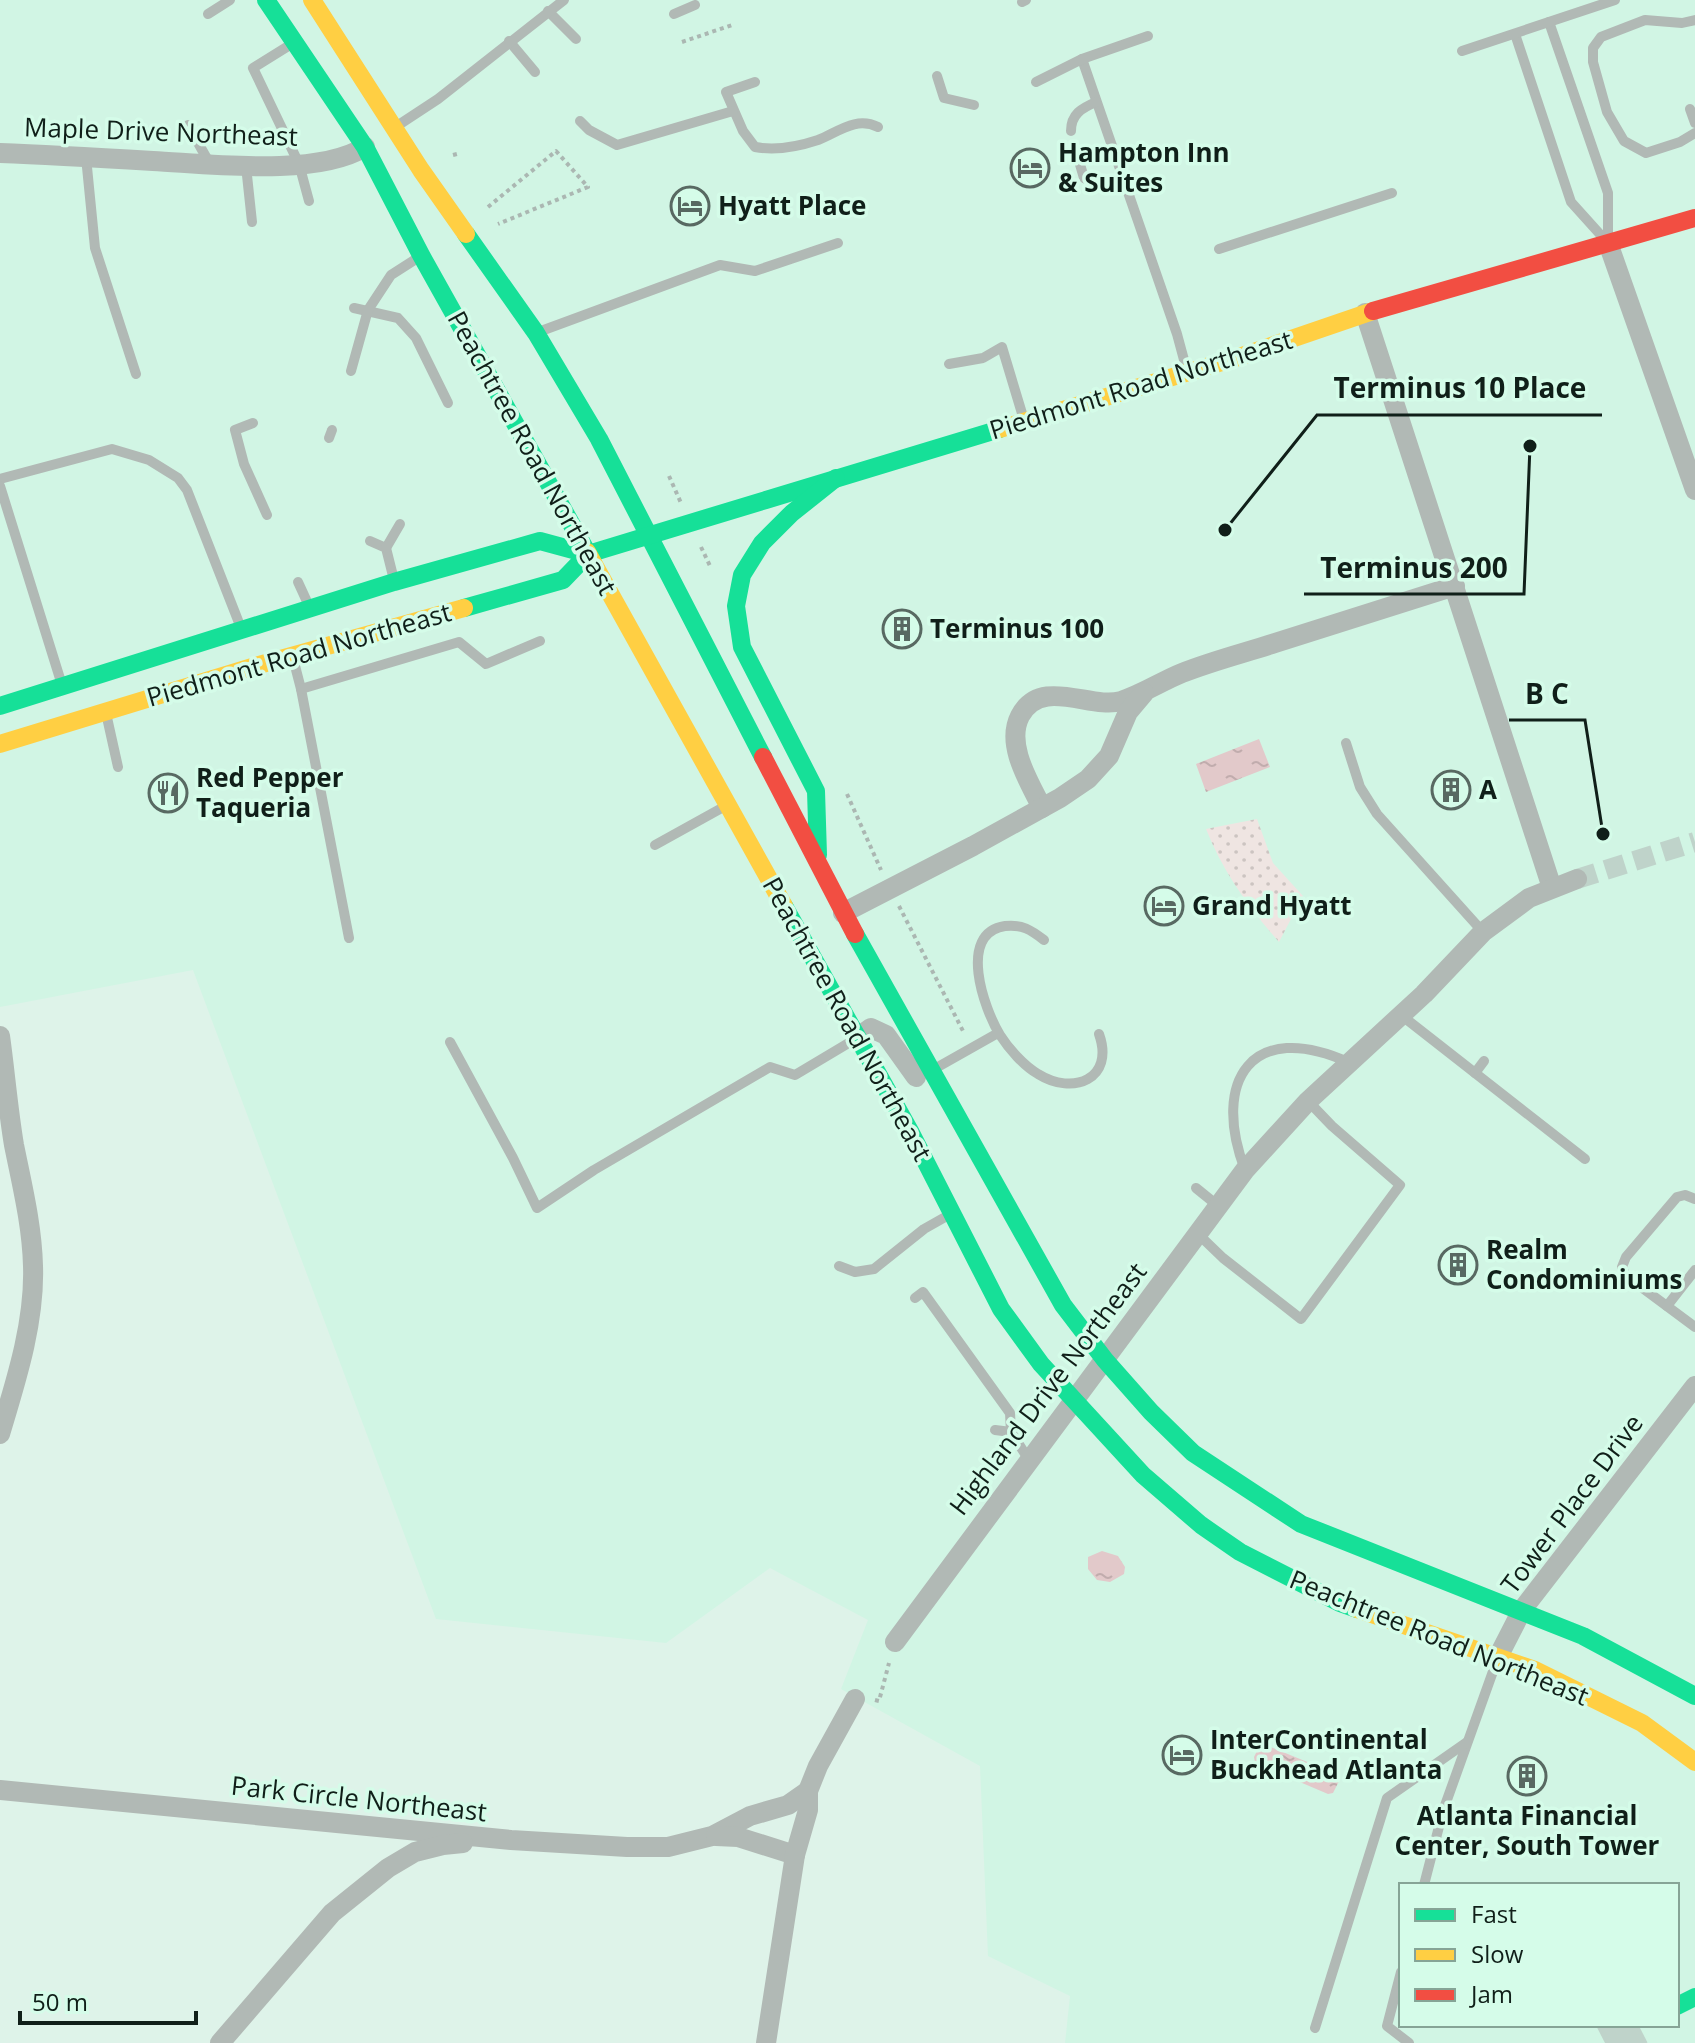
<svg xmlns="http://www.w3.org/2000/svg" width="1695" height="2043" font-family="'Open Sans',sans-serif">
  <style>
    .built { fill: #d1f5e4; fill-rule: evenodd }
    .garden { fill: url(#garden-dots) }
    .water { fill: url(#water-ripples) }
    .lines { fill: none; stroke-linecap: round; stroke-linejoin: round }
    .street-tunnel { stroke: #bfd3ca; stroke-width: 20; stroke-dasharray: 20 10; stroke-linecap: butt }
    .highway-tunnel { stroke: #bfd3ca; stroke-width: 38; stroke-dasharray: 38 19; stroke-linecap: butt }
    .path { stroke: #abb7b2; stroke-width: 4; stroke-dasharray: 4 4; stroke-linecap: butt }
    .lane { stroke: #b1b9b5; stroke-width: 10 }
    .street { stroke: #b1b9b5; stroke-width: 20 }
    .fast { stroke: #16e098; stroke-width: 18 }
    .slow { stroke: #ffcf43; stroke-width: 18 }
    .jam { stroke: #f24e42; stroke-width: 18 }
    .path-bridge { stroke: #abb7b2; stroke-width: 4; stroke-dasharray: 4 4; stroke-linecap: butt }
    .labels { text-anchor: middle; stroke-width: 7; stroke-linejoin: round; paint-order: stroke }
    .street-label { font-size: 26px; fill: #101f19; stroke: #d5fce9 }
    .poi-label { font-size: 26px; font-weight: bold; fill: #101f19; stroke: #d5fce9; text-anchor: start }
    .leader { fill: none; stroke: #101f19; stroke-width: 3 }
    .callout-dot { fill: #101f19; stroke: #d5fce9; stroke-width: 3 }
    .callout-label { font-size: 28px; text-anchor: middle; font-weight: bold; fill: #101f19; stroke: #d5fce9; stroke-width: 7; stroke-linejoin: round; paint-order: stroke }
  </style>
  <defs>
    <pattern id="garden-dots" width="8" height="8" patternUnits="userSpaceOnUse" patternTransform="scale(2)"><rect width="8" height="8" fill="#efe5e2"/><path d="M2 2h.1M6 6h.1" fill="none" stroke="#ccc4c1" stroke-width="1.8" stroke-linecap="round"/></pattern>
    <pattern id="water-ripples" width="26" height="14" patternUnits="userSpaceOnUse" patternTransform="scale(2)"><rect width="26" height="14" fill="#e2c9ca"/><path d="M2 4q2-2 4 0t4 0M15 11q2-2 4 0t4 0" fill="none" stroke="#c1acad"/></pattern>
  </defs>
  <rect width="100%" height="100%" fill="#def3e9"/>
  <path class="built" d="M0 0H1695V2043H1065L1070 1996 988 1956 980 1766 841 1689 868 1620 770 1568 666 1643 436 1619 193 970 0 1007ZM1401 1885H1677V2025H1401Z"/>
  <path class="garden" d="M1257 819 1273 863 1303 896 1279 942C1249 908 1223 872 1206 829Z"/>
  <g class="water">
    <polygon points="1259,739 1270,767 1206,792 1196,764"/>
    <polygon points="1102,1551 1118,1556 1125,1567 1124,1574 1110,1582 1097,1580 1088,1569 1088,1557"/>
    <polygon points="1261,1743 1339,1775 1339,1781 1333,1793 1328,1794 1255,1763 1254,1757"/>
  </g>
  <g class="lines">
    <polyline class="street-tunnel" points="1577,879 1695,842"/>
    <polyline class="highway-tunnel" points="1605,2043 1640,2025"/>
    <g class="path">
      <polyline points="453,155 457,154"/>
      <polyline points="488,207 556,151 588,187 498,224"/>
      <polyline points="669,476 681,503"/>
      <polyline points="701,547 711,568"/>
      <polyline points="847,794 881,870"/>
      <polyline points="899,906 963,1031"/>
      <polyline points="875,1700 879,1701 889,1663"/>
    </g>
    <g class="lane">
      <polyline points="1022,2 1026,0"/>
      <polyline points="548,11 576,39"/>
      <polyline points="208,14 230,0"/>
      <polyline points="674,14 695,5"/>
      <polyline points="1695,20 1682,23 1645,20 1601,37 1593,48 1593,62 1607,112 1624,141 1646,153 1680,142 1695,133"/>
      <polyline points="1549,22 1608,193 1608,241"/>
      <polyline points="1515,34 1571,202 1607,242"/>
      <polyline points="509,41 535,72"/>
      <polyline points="290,45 253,68 299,164 309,201"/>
      <polyline points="1462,51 1615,0"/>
      <polyline points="1082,59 1177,334 1187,371"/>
      <polyline points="937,76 944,98 974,105"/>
      <path d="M755 82 726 92 743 131 755 147C777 151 797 147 818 140 838 132 856 116 878 127"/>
      <polyline points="1036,82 1082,59 1148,36"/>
      <polyline points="1690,109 1695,123"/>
      <polyline points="580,121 589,130 617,145 733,111"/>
      <polyline points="400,124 438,99 564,0"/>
      <polyline points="188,125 210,164"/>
      <path d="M1071 131C1071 114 1082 108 1096 102"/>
      <polyline points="86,157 95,248 136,374"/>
      <polyline points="1079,161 1084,178 1098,185 1124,182"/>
      <polyline points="246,166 252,222"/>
      <polyline points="1219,249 1392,193"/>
      <polyline points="354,308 398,318 416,338 448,403"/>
      <polyline points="541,331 720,265 755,271 838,243"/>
      <polyline points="949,364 983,358 1002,347 1024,420"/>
      <polyline points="351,371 368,310 391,275 416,259"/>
      <polyline points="253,423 235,430 244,464 267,515"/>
      <polyline points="329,438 332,430"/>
      <polyline points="0,479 112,449 149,460 178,478 187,490 241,628"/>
      <polyline points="0,486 62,685"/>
      <polyline points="370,541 386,548 394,580"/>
      <polyline points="386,548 400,524"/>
      <polyline points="298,582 309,606"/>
      <polyline points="293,658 301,689 349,938"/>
      <polyline points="301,689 459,642 486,664 540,641"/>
      <polyline points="106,713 118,767"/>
      <polyline points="1346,743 1360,787 1377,814 1483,932"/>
      <polyline points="655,845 720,809"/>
      <path d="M1044 940C1031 930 1022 924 1005 926 957 933 984 1009 1000 1035 1009 1049 1024 1066 1038 1074 1073 1096 1115 1079 1099 1034"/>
      <polyline points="1401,1015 1585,1159"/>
      <polyline points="450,1042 513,1158 537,1208 594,1170 770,1067 795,1075 852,1041"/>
      <polyline points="936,1068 998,1033"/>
      <polyline points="1475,1073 1484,1061"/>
      <path d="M1245 1170C1211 1080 1252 1019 1348 1062"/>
      <polyline points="1196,1188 1217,1205"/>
      <polyline points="1695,1199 1685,1195 1677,1197 1626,1257 1622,1267 1625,1275 1695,1327"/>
      <polyline points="1197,1233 1223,1258 1301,1319 1400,1185 1332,1126 1308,1101"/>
      <polyline points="839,1266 855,1272 874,1269 924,1229 947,1216"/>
      <polyline points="915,1298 923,1292 1010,1413 1011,1432 1029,1460"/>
      <polyline points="1667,1306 1695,1270"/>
      <polyline points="995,1430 1011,1432"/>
      <polyline points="1424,1885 1443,1811 1496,1663"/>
      <polyline points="1401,1972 1387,2026 1409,2043"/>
      <polyline points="1315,2028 1387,1798 1467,1742"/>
    </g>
    <g class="street">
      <path d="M0 153C51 155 102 158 153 161 211 164 316 177 365 147"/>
      <polyline points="1608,243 1695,490"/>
      <polyline points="1365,313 1552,888"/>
      <path d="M1042 808C1030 783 1005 745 1020 716 1041 676 1091 710 1121 701 1143 694 1162 681 1182 673 1212 661 1244 653 1275 643 1335 624 1395 605 1455 586"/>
      <polyline points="843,913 973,846 1060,798 1088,779 1109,756 1128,712 1144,693"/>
      <path d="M0 1036C5 1072 8 1109 14 1145 22 1185 32 1225 33 1266 35 1322 16 1381 0 1434"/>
      <polyline points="857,1038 871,1028 886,1035 916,1077"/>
      <polyline points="895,1642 1245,1170 1308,1101 1424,994 1483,932 1529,898 1577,879"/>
      <polyline points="1498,1657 1522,1610 1695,1386"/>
      <polyline points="0,1790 511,1840 627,1847 668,1847 712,1836 750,1816 788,1805 808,1791"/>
      <polyline points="716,1836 738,1837 795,1855"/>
      <polyline points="220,2043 332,1913 388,1868 415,1852 443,1845 463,1843"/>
      <polyline points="766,2043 795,1855 808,1810 808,1791 818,1766 855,1699"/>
    </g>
    <g class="fast">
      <polyline points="266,0 365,147 421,255 587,552"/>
      <polyline points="466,234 536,333 599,439 763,757"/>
      <polyline points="464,608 563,580 588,554"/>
      <polyline points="0,706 394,582 540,541 588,554 1000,429"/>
      <polyline points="818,855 816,791 742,647 736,606 742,575 762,543 792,513 836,478"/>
      <polyline points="784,906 911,1133 1001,1309 1041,1364 1143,1475 1201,1525 1240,1552 1340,1603 1357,1609"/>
      <polyline points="855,934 1063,1305 1105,1360 1151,1412 1193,1453 1301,1524 1583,1636 1695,1696"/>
      <polyline points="1677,2006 1695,1997"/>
    </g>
    <g class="slow">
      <polyline points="312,0 421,170 466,234"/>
      <polyline points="1000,429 1239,357 1373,311"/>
      <polyline points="587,552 784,906"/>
      <polyline points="0,744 255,666 464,608"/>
      <polyline points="1357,1609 1535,1670 1642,1723 1695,1762"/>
    </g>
    <g class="jam">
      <polyline points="1373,311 1695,218"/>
      <polyline points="763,757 855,934"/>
    </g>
    <polyline class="path-bridge" points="682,42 735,24"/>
  </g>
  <defs>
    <g id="hotel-ring" transform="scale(2)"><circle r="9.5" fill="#d5fce9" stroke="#586962" stroke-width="1.5"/><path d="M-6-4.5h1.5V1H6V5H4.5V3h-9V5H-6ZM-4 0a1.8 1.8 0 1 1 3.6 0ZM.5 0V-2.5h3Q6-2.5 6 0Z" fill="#586962"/></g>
    <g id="building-ring" transform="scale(2)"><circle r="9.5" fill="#d5fce9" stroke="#586962" stroke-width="1.5"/><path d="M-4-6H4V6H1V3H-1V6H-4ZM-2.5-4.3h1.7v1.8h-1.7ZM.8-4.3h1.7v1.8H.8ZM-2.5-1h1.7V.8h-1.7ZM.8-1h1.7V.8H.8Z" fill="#586962"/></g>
    <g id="restaurant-ring" transform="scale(2)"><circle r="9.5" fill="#d5fce9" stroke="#586962" stroke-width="1.5"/><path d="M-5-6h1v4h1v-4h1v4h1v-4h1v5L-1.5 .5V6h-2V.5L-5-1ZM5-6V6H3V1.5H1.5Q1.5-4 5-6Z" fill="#586962"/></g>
  </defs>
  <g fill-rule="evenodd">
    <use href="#hotel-ring" x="1030" y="168"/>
    <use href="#hotel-ring" x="690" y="206"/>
    <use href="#building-ring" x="902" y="629"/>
    <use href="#building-ring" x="1451" y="790"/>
    <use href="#restaurant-ring" x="168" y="793"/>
    <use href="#hotel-ring" x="1164" y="906"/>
    <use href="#building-ring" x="1458" y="1265"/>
    <use href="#hotel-ring" x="1182" y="1755"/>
    <use href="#building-ring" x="1527" y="1776"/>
  </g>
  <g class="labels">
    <g class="street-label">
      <text transform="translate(161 132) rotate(2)" y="9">Maple Drive Northeast</text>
      <text transform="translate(1141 385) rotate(-17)" y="9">Piedmont Road Northeast</text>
      <text transform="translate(532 453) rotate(61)" y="9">Peachtree Road Northeast</text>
      <text transform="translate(299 655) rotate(-16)" y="9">Piedmont Road Northeast</text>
      <text transform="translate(847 1019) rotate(61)" y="9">Peachtree Road Northeast</text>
      <text transform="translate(1048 1389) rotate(-53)" y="9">Highland Drive Northeast</text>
      <text transform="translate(1572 1504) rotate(-53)" y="9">Tower Place Drive</text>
      <text transform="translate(1439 1638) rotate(22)" y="9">Peachtree Road Northeast</text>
      <text transform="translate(359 1799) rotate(6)" y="9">Park Circle Northeast</text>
    </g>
    <g class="poi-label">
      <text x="1058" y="162">Hampton Inn<tspan x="1058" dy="30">&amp; Suites</tspan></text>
      <text x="718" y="215">Hyatt Place</text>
      <text x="930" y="638">Terminus 100</text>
      <text x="196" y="787">Red Pepper<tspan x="196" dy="30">Taqueria</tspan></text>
      <text x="1479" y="799">A</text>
      <text x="1192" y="915">Grand Hyatt</text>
      <text x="1486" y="1259">Realm<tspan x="1486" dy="30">Condominiums</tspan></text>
      <text x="1210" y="1749">InterContinental<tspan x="1210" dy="30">Buckhead Atlanta</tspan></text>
      <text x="1527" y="1825" text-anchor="middle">Atlanta Financial<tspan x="1527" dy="30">Center, South Tower</tspan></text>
    </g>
  </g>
  <path class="leader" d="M1225 530L1317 415H1602M1530 446L1524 594H1304M1603 834L1585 720H1509"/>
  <g class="callout-dot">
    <circle cx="1225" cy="530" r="8"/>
    <circle cx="1530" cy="446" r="8"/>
    <circle cx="1603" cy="834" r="8"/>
  </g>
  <g class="callout-label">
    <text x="1460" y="398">Terminus 10 Place</text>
    <text x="1414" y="578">Terminus 200</text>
    <text x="1547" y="704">B C</text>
  </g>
  <rect x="1399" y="1883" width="280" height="144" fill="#d5fce9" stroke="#86a496" stroke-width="2"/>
  <rect x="1415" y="1909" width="40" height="12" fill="#16e098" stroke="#86a496" stroke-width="2"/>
  <text x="1471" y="1923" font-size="24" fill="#101f19">Fast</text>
  <rect x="1415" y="1949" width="40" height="12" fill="#ffcf43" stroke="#86a496" stroke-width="2"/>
  <text x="1471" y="1963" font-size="24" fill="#101f19">Slow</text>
  <rect x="1415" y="1989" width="40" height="12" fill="#f24e42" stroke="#86a496" stroke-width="2"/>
  <text x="1471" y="2003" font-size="24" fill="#101f19">Jam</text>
  <path d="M20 2011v12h176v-12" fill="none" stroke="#101f19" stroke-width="4"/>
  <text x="32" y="2011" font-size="24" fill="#101f19" stroke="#d5fce9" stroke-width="6" paint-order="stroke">50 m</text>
</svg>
